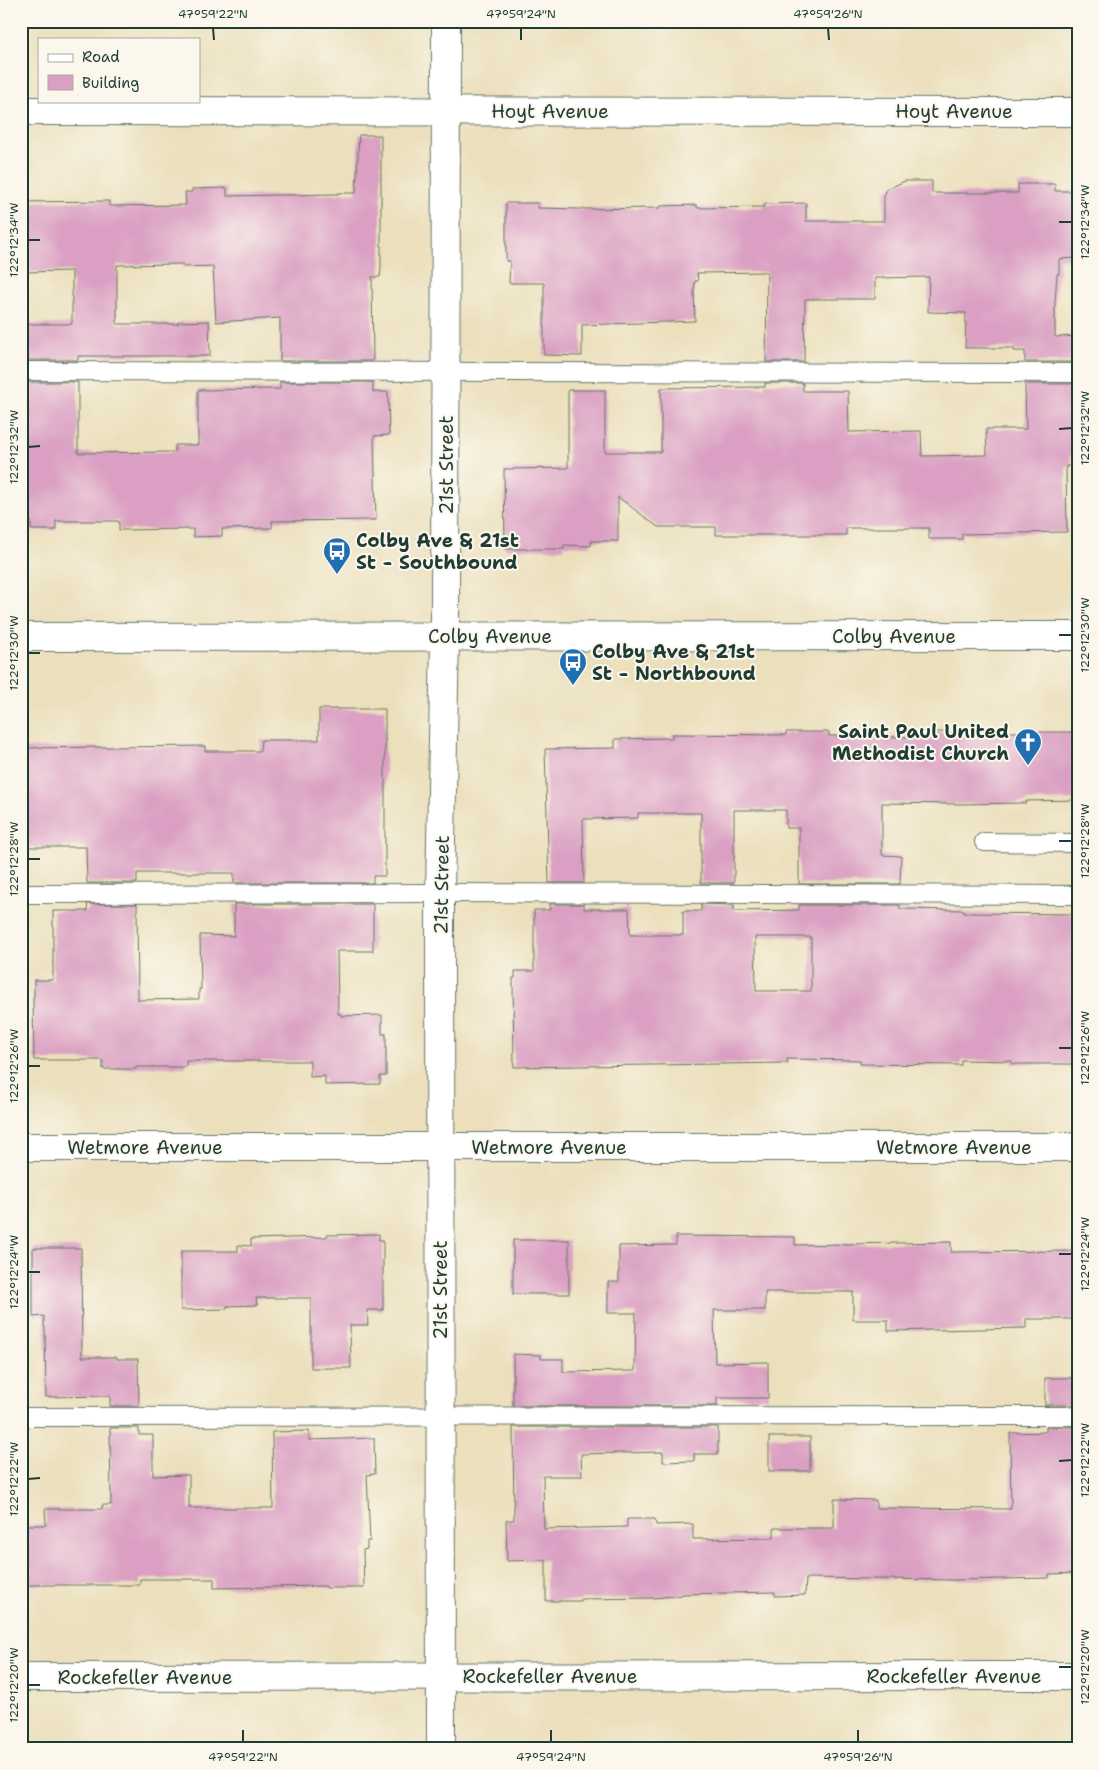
<svg xmlns="http://www.w3.org/2000/svg" width="1099" height="1770" font-family="'Shantell Sans',sans-serif">
  <style>
    .building { fill: #da9fc2; fill-rule: evenodd }
    .lines { fill: none; stroke-linecap: round; stroke-linejoin: round }
    .lane-casing { stroke: #667664; stroke-width: 20 }
    .street-casing { stroke: #667664; stroke-width: 30 }
    .secondary-casing { stroke: #667664; stroke-width: 30 }
    .lane { stroke: #fff; stroke-width: 18 }
    .street { stroke: #fff; stroke-width: 28 }
    .secondary { stroke: #fff; stroke-width: 28 }
    .ticks { fill: none; stroke: #1f3d34; stroke-width: 2 }
    .labels { text-anchor: middle; stroke-width: 4; stroke-linejoin: round; paint-order: stroke }
    .street-label { font-size: 19px; fill: #1f3d34; stroke: #fbf7ec }
    .poi-label { font-size: 19px; font-weight: bold; fill: #1f3d34; stroke: #fbf7ec; text-anchor: start }
    .neatline { fill: none; stroke: #1f3d34; stroke-width: 2 }
    .ticks-label { font-size: 12px; text-anchor: middle; fill: #1f3d34 }
  </style>
  <rect width="100%" height="100%" fill="#fbf7ec"/>
  <filter id="ink" filterUnits="userSpaceOnUse"><feTurbulence type="fractalNoise" baseFrequency=".02" numOctaves="2"/><feDisplacementMap in="SourceGraphic" scale="10" xChannelSelector="R" yChannelSelector="G"/><feConvolveMatrix kernelMatrix="1 2 1 2 8 2 1 2 1" color-interpolation-filters="sRGB"/></filter>
  <filter id="wash" filterUnits="userSpaceOnUse"><feTurbulence type="fractalNoise" baseFrequency=".0096" numOctaves="4" result="noise"/><feDisplacementMap in="SourceGraphic" scale="20" xChannelSelector="R" yChannelSelector="G"/><feGaussianBlur stdDeviation="1.12" result="paint"/><feColorMatrix in="noise" values="0 0 0 0 0 0 0 0 0 0 0 0 0 0 0 0 0 1.4 0 .05"/><feComposite in="paint" operator="in"/></filter>
  <g filter="url(#wash)">
    <rect width="100%" height="100%" fill="#ebdfbc"/>
    <g id="blocks">
      <g class="building">
        <polygon points="359,135 381,135 381,268 380,277 372,277 373,361 280,361 280,318 216,322 213,266 183,267 182,264 117,265 117,324 178,324 178,322 209,321 210,356 78,356 78,360 22,360 22,324 72,324 72,271 21,272 21,202 109,201 109,206 186,205 185,192 192,192 192,189 227,188 227,196 338,194 338,193 356,193"/>
        <polygon points="905,181 932,181 932,193 1018,193 1018,184 1055,184 1055,191 1078,191 1078,258 1059,259 1059,274 1057,274 1055,302 1055,337 1078,336 1078,362 1025,362 1025,351 1014,351 1014,348 965,348 966,313 928,312 929,277 875,278 875,299 805,299 804,362 766,362 767,272 697,273 698,281 695,281 694,292 695,321 582,325 582,356 544,355 544,283 509,283 510,261 506,261 506,203 538,203 538,208 541,208 580,209 660,208 660,206 697,205 697,208 764,207 764,204 806,203 806,221 884,221 884,196 887,189"/>
        <polygon points="22,382 78,382 78,453 175,452 175,445 198,445 198,390 280,389 280,382 373,382 373,392 388,392 389,435 374,436 376,520 272,521 272,528 222,529 222,536 193,537 193,529 119,530 119,521 56,521 56,530 31,530 31,521 21,521"/>
        <polygon points="765,383 803,383 803,391 848,391 849,432 921,431 922,456 987,455 986,429 1026,429 1025,384 1078,384 1078,455 1071,455 1071,466 1066,466 1067,532 962,534 962,539 929,539 929,528 846,528 846,535 716,535 716,527 658,527 618,497 618,541 591,541 591,546 564,545 564,549 505,549 504,469 568,468 568,390 605,390 605,452 661,452 661,388 765,387"/>
        <polygon points="319,709 385,709 385,876 373,876 373,883 234,883 234,873 137,873 137,883 87,883 86,847 21,847 21,748 205,746 205,751 260,751 261,740 319,740"/>
        <polygon points="786,732 829,732 829,736 883,735 882,737 937,737 937,732 1078,732 1078,800 1026,801 1026,803 960,804 882,803 882,855 901,856 900,884 799,884 799,828 786,828 786,810 734,810 734,883 701,883 701,813 638,813 638,818 583,819 584,883 549,883 545,749 615,748 615,739 672,738 672,734 786,735"/>
        <polygon points="87,904 137,904 138,1000 199,999 199,989 201,989 200,935 234,936 234,904 373,904 373,951 337,951 338,1014 341,1014 341,1016 382,1015 382,1034 386,1034 386,1076 380,1076 380,1084 325,1085 325,1076 310,1077 310,1061 186,1061 186,1067 136,1067 136,1069 103,1069 103,1061 101,1060 34,1060 33,997 34,997 34,980 53,980 53,911 88,911"/>
        <path d="M550 904H584V909H629L630 935H683V911H701V904L734 905V911L799 910V905H900V909L964 910V913L1078 914V1064H1012V1061L961 1060V1065L860 1064V1060L787 1059 788 1063 514 1067 513 978H515V971H534V910H550ZM755 937H811V991H756Z"/>
        <polygon points="379,1234 379,1240 383,1240 383,1310 367,1310 368,1325 350,1325 351,1368 311,1368 311,1298 256,1298 257,1305 227,1306 227,1309 181,1310 181,1251 238,1251 238,1245 251,1246 251,1239 327,1237 327,1235"/>
        <polygon points="676,1236 795,1237 795,1245 951,1242 951,1252 1078,1251 1078,1319 1026,1319 1026,1328 888,1331 888,1320 853,1320 853,1292 765,1292 765,1310 714,1310 715,1363 768,1362 768,1398 717,1398 717,1406 513,1406 513,1354 541,1355 541,1359 563,1359 563,1372 635,1371 636,1313 608,1313 608,1282 619,1282 619,1246 676,1245"/>
        <rect x="513" y="1240" width="56" height="54"/>
        <polygon points="33,1248 81,1248 82,1357 117,1357 117,1359 138,1359 139,1406 110,1406 110,1396 46,1397 45,1327 44,1327 44,1316 33,1317"/>
        <rect x="1045" y="1378" width="29" height="27"/>
        <polygon points="513,1427 718,1427 718,1454 694,1454 694,1461 663,1462 663,1452 581,1454 582,1476 543,1476 544,1529 627,1527 627,1519 655,1519 656,1525 693,1524 693,1539 774,1538 774,1528 834,1528 834,1499 876,1500 876,1508 1011,1509 1010,1433 1046,1432 1046,1427 1074,1427 1075,1432 1078,1432 1078,1573 1049,1574 1049,1578 953,1580 806,1578 805,1595 775,1596 775,1592 682,1594 682,1595 654,1598 581,1599 581,1601 546,1601 546,1560 507,1561 506,1520 514,1520"/>
        <polygon points="110,1428 139,1428 139,1435 153,1435 153,1476 189,1475 189,1508 273,1508 272,1432 309,1431 309,1440 374,1438 375,1474 367,1475 370,1541 367,1541 367,1549 363,1550 364,1588 326,1588 326,1586 214,1588 214,1579 140,1579 140,1585 22,1585 21,1536 23,1525 46,1525 45,1509 102,1509 102,1505 111,1505"/>
        <rect x="769" y="1437" width="41" height="34"/>
      </g>
    </g>
  </g>
  <g filter="url(#ink)">
    <use href="#blocks" fill-opacity="0" stroke="#667664" stroke-width="1"/>
    <g class="lines">
      <g class="lane-casing">
        <g id="lane">
          <polyline points="21,371 1078,373"/>
          <polyline points="984,842 1078,843"/>
          <polyline points="21,894 440,893 1078,895"/>
          <polyline points="21,1417 1078,1416"/>
        </g>
      </g>
      <g class="street-casing">
        <g id="street">
          <polyline points="21,1677 1078,1676"/>
          <polyline points="441,1749 440,893 445,637 446,21"/>
        </g>
      </g>
      <g class="secondary-casing">
        <g id="secondary">
          <polyline points="21,111 1078,112"/>
          <polyline points="21,637 1078,636"/>
          <polyline points="21,1147 1078,1147"/>
        </g>
      </g>
      <use href="#lane" class="lane"/>
      <use href="#street" class="street"/>
      <use href="#secondary" class="secondary"/>
    </g>
  </g>
  <path class="ticks" d="M213 28 214 40M521 28V40M828 28 829 40M1059 222H1072M28 240H40M1059 429 1072 428M28 447 40 446M1059 635H1072M28 653H40M1059 841H1072M28 859H40M1059 1048H1072M28 1066H40M1059 1254H1072M28 1272H40M1059 1461 1072 1460M28 1479 40 1478M1059 1667H1072M28 1685H40M243 1730V1742M551 1730V1742M858 1730V1742"/>
  <defs>
    <g id="bus-pin" transform="scale(1.4375)"><path d="M0 17L-7.5 6A9.5 9.5 0 1 1 7.5 6Z" fill="#1f6fb2" stroke="#fbf7ec"/><path d="M-5-6H5V4H4V6H2V4H-2V6H-4V4H-5ZM-3.5-4V0h7V-4ZM-3.5 1.2v1.5H-2V1.2ZM2 1.2v1.5H3.5V1.2Z" fill="#fff"/></g>
    <g id="church-pin" transform="scale(1.4375)"><path d="M0 17L-7.5 6A9.5 9.5 0 1 1 7.5 6Z" fill="#1f6fb2" stroke="#fbf7ec"/><path d="M-1.2-6h2.4v3.5h3.3v2.4h-3.3V6h-2.4V-.1h-3.3v-2.4h3.3Z" fill="#fff"/></g>
  </defs>
  <g fill-rule="evenodd">
    <use href="#bus-pin" x="337" y="551"/>
    <use href="#bus-pin" x="573" y="662"/>
    <use href="#church-pin" x="1028" y="742"/>
  </g>
  <g class="labels">
    <g class="street-label">
      <text x="550" y="118">Hoyt Avenue</text>
      <text x="954" y="118">Hoyt Avenue</text>
      <text transform="translate(446 465) rotate(-90)" y="7">21st Street</text>
      <text x="490" y="643">Colby Avenue</text>
      <text x="894" y="643">Colby Avenue</text>
      <text transform="translate(441 885) rotate(-89)" y="7">21st Street</text>
      <text x="145" y="1154">Wetmore Avenue</text>
      <text x="549" y="1154">Wetmore Avenue</text>
      <text x="954" y="1154">Wetmore Avenue</text>
      <text transform="translate(440 1290) rotate(-90)" y="7">21st Street</text>
      <text x="550" y="1683">Rockefeller Avenue</text>
      <text x="954" y="1683">Rockefeller Avenue</text>
      <text x="145" y="1684">Rockefeller Avenue</text>
    </g>
    <g class="poi-label">
      <text x="356" y="547">Colby Ave &amp; 21st<tspan x="356" dy="22">St - Southbound</tspan></text>
      <text x="592" y="658">Colby Ave &amp; 21st<tspan x="592" dy="22">St - Northbound</tspan></text>
      <text x="1009" y="738" text-anchor="end">Saint Paul United<tspan x="1009" dy="22">Methodist Church</tspan></text>
    </g>
  </g>
  <rect width="1099" height="1770" fill="none" stroke="#fbf7ec" stroke-width="55"/>
  <rect x="38" y="38" width="162" height="65" fill="#fbf7ec" stroke="#a3ada2"/>
  <rect x="48" y="54" width="25" height="8" fill="#ffffff" stroke="#a3ada2"/>
  <text x="82" y="62" font-size="15" fill="#1f3d34">Road</text>
  <rect x="48" y="75" width="25" height="15" fill="#da9fc2" stroke="#a3ada2"/>
  <text x="82" y="88" font-size="15" fill="#1f3d34">Building</text>
  <rect x="28" y="28" width="1044" height="1714" class="neatline"/>
  <g class="ticks-label">
    <text x="213" y="18">47°59'22"N</text>
    <text x="521" y="18">47°59'24"N</text>
    <text x="828" y="18">47°59'26"N</text>
    <text transform="translate(1085 222) rotate(-90)" y="4">122°12'34"W</text>
    <text transform="translate(14 240) rotate(-90)" y="4">122°12'34"W</text>
    <text transform="translate(1085 428) rotate(-90)" y="4">122°12'32"W</text>
    <text transform="translate(14 447) rotate(-90)" y="4">122°12'32"W</text>
    <text transform="translate(1085 635) rotate(-90)" y="4">122°12'30"W</text>
    <text transform="translate(14 653) rotate(-90)" y="4">122°12'30"W</text>
    <text transform="translate(1085 841) rotate(-90)" y="4">122°12'28"W</text>
    <text transform="translate(14 859) rotate(-90)" y="4">122°12'28"W</text>
    <text transform="translate(1085 1048) rotate(-90)" y="4">122°12'26"W</text>
    <text transform="translate(14 1066) rotate(-90)" y="4">122°12'26"W</text>
    <text transform="translate(1085 1254) rotate(-90)" y="4">122°12'24"W</text>
    <text transform="translate(14 1272) rotate(-90)" y="4">122°12'24"W</text>
    <text transform="translate(1085 1460) rotate(-90)" y="4">122°12'22"W</text>
    <text transform="translate(14 1479) rotate(-90)" y="4">122°12'22"W</text>
    <text transform="translate(1085 1667) rotate(-90)" y="4">122°12'20"W</text>
    <text transform="translate(14 1685) rotate(-90)" y="4">122°12'20"W</text>
    <text x="243" y="1761">47°59'22"N</text>
    <text x="551" y="1761">47°59'24"N</text>
    <text x="858" y="1761">47°59'26"N</text>
  </g>
</svg>
